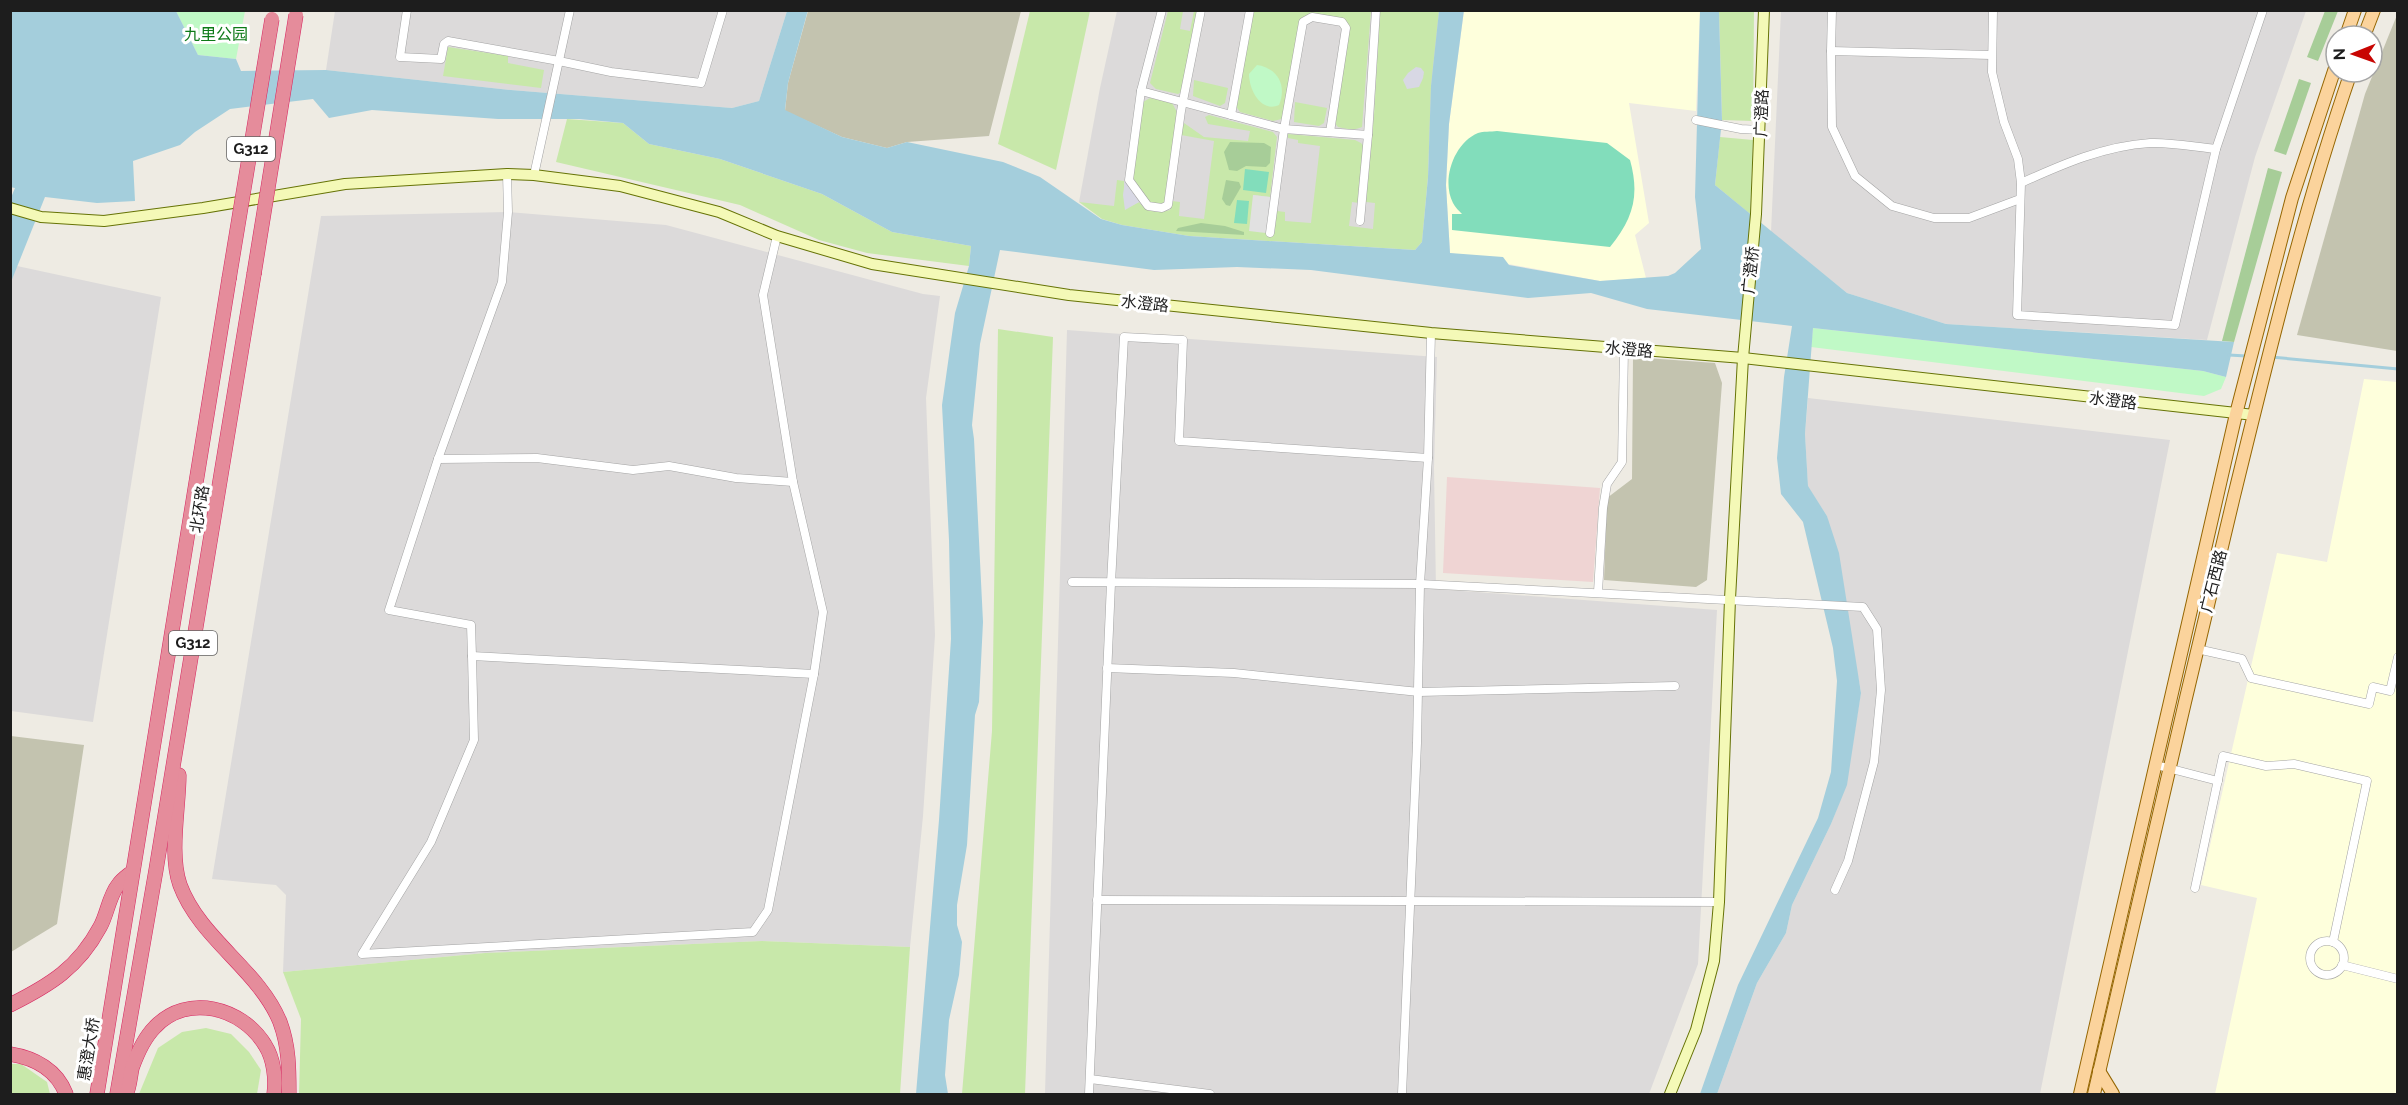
<svg xmlns="http://www.w3.org/2000/svg" width="2408" height="1105" font-family="Raleway,'Noto Sans SC',sans-serif">
  <style>
    .residential { fill: #dcdada }
    .commercial { fill: #efd4d3 }
    .education { fill: #feffdc }
    .construction { fill: #c3c3af }
    .grass { fill: #c8e8aa }
    .forest { fill: #a7cd98 }
    .park { fill: #c0f9c6 }
    .pitch { fill: #82ddbb }
    .parking { fill: #e1e1e1 }
    .plaza { fill: #d8d8e4 }
    .water { fill: #a4cedc }
    .lines { fill: none; stroke-linecap: round; stroke-linejoin: round }
    .stream { stroke: #a4cedc; stroke-width: 3 }
    .street-casing { stroke: #a4a4a4; stroke-width: 9 }
    .secondary-casing { stroke: #667306; stroke-width: 12 }
    .primary-casing { stroke: #956602; stroke-width: 14 }
    .highway-casing { stroke: #d72660; stroke-width: 15 }
    .street { stroke: #fff; stroke-width: 8 }
    .secondary { stroke: #f4f9b7; stroke-width: 10 }
    .primary { stroke: #fbd39c; stroke-width: 12 }
    .highway { stroke: #e58c9b; stroke-width: 14 }
    .highway-bridge-casing { stroke: #d72660; stroke-width: 15; stroke-linecap: butt }
    .highway-bridge { stroke: #e58c9b; stroke-width: 14 }
    .labels { text-anchor: middle; stroke-width: 6; stroke-linejoin: round; paint-order: stroke }
    .shield { fill: #fff; stroke: #616161; stroke-width: 1.5 }
    .shield-label { font-size: 15px; font-weight: bold; fill: #1d1d1d }
    .park-label { font-size: 16px; fill: #0d7a17; stroke: #fff }
    .street-label { font-size: 16px; fill: #1d1d1d; stroke: #fff }
  </style>
  <rect width="100%" height="100%" fill="#eeebe3"/>
  <g class="residential">
    <polygon points="335,11 787,11 759,101 732,108 511,90 326,70"/>
    <polygon points="1117,11 1439,11 1422,242 1267,239 1079,202 1100,88"/>
    <polygon points="1781,11 2306,11 2255,157 2207,340 1946,324 1847,293 1771,232"/>
    <polygon points="508,212 666,225 923,294 940,296 926,398 935,635 923,816 910,947 762,941 485,953 283,972 286,895 276,885 212,879 321,216"/>
    <polygon points="17,266 161,297 93,722 11,711 10,282"/>
    <polygon points="1067,330 1437,357 1434,468 1436,589 1717,610 1698,964 1649,1094 1045,1094"/>
    <polygon points="1808,398 2170,440 2040,1094 1717,1094 1757,983 1786,933 1792,905 1831,824 1846,785 1861,692 1827,516 1808,487 1805,434"/>
  </g>
  <polygon class="commercial" points="1447,477 1600,488 1593,582 1443,573"/>
  <g class="education">
    <polygon points="1464,11 1700,11 1696,111 1629,103 1649,223 1635,235 1646,278 1600,281 1450,253 1446,185 1449,124"/>
    <polygon points="2364,379 2397,382 2397,1094 2215,1094 2257,898 2201,885 2277,553 2327,562"/>
  </g>
  <g class="construction">
    <polygon points="808,11 1021,11 989,136 907,142 887,148 842,137 785,111 788,83"/>
    <polygon points="2397,15 2397,351 2297,335 2365,94"/>
    <polygon points="1633,357 1715,363 1722,383 1707,580 1696,587 1604,580 1607,498 1632,479"/>
    <polygon points="11,736 84,745 57,924 11,952"/>
  </g>
  <g class="grass">
    <polygon points="1030,11 1090,11 1056,170 998,144"/>
    <polygon points="1168,11 1183,11 1180,29 1190,31 1194,11 1198,11 1183,91 1178,94 1156,89 1150,83"/>
    <path d="M1253 11H1371L1362 127C1354 131 1346 129 1338 127L1334 122 1349 28 1318 16 1307 15 1300 20 1282 119 1273 121 1240 112 1235 105Z"/>
    <path d="M1380 11H1439L1431 86 1428 177 1422 242 1415 250 1189 236 1122 225 1102 219 1079 202 1114 206 1117 180 1124 181 1125 209 1139 202C1147 213 1158 213 1170 210L1172 201 1180 202 1179 216 1204 219 1214 141 1181 135 1184 123 1204 137 1248 141 1250 131 1208 124 1205 117 1209 115 1273 132 1277 137 1270 197 1253 195 1274 234 1277 211 1285 212V221L1311 223 1320 146 1298 143V140L1288 138V134L1355 140 1361 143 1365 148 1359 203 1352 202 1349 226 1373 229 1375 203 1366 202 1374 115Z"/>
    <polygon points="1719,11 1754,11 1753,121 1722,120"/>
    <polygon points="448,47 508,56 508,63 544,70 541,88 443,76"/>
    <polygon points="1194,80 1228,88 1225,103 1220,106 1193,96"/>
    <polygon points="1150,98 1172,103 1177,112 1166,201 1162,205 1147,203 1132,180 1143,102"/>
    <polygon points="1295,102 1327,108 1324,123 1319,126 1294,122"/>
    <polygon points="567,119 623,123 649,144 720,159 822,194 892,232 971,246 969,266 867,253 819,240 740,205 556,162"/>
    <polygon points="1720,137 1753,140 1750,214 1715,185"/>
    <polygon points="998,329 1053,337 1025,1094 962,1094 992,731"/>
    <polygon points="762,941 910,947 900,1094 299,1094 301,1019 283,972 485,953"/>
    <polygon points="206,1028 231,1034 249,1052 261,1070 257,1094 139,1094 158,1048 182,1032"/>
    <polygon points="11,1064 21,1064 47,1082 50,1094 11,1094"/>
  </g>
  <g class="forest">
    <polygon points="2325,11 2338,11 2318,61 2307,57"/>
    <polygon points="2299,79 2311,83 2286,155 2274,151"/>
    <polygon points="1230,142 1264,143 1271,147 1270,163 1266,167 1246,166 1237,171 1229,170 1224,152"/>
    <polygon points="2268,168 2282,172 2234,342 2222,341"/>
    <polygon points="1226,180 1239,182 1241,187 1230,206 1226,205 1222,199"/>
    <polygon points="1201,223 1225,226 1244,232 1244,235 1176,231 1178,228"/>
  </g>
  <g class="park">
    <polygon points="176,11 245,11 236,59 198,55"/>
    <path d="M1257 65C1278 68 1287 86 1279 105 1261 113 1249 90 1249 74Z"/>
    <polygon points="1813,328 2203,371 2226,377 2221,389 2204,396 1811,347"/>
  </g>
  <g class="pitch">
    <path d="M1497 131 1607 143 1630 160C1640 196 1633 219 1610 247L1452 230V214H1462C1459 211 1455 207 1453 203 1441 180 1454 143 1478 133 1483 131 1491 132 1497 131Z"/>
    <polygon points="1245,169 1269,172 1266,193 1243,190"/>
    <polygon points="1237,200 1249,201 1247,224 1234,223"/>
  </g>
  <polygon class="parking" points="1253,195 1270,197 1268,210 1277,211 1274,234 1249,231"/>
  <g class="plaza">
    <polygon points="1416,67 1421,68 1424,72 1423,78 1419,87 1407,89 1403,80 1408,73"/>
    <polygon points="1125,180 1139,202 1125,210 1123,195"/>
  </g>
  <polygon class="water" points="808,10 788,83 785,110 842,137 887,148 907,142 1003,162 1040,177 1101,219 1122,225 1189,236 1415,250 1422,242 1428,177 1431,86 1439,11 1464,10 1449,124 1446,185 1450,253 1503,257 1509,265 1600,281 1668,276 1675,273 1701,249 1695,197 1700,11 1719,11 1722,120 1715,185 1847,293 1946,324 2234,342 2226,377 2203,371 1813,328 1805,434 1808,486 1827,516 1839,553 1861,693 1847,785 1831,824 1792,905 1786,933 1757,983 1717,1094 1700,1094 1738,985 1818,818 1831,772 1837,681 1833,648 1803,522 1781,494 1777,458 1784,377 1792,326 1647,309 1591,293 1528,298 1311,270 1237,267 1154,270 1000,250 980,344 972,425 974,439 983,622 979,702 975,715 967,845 957,905 957,925 962,942 959,975 949,1020 945,1075 948,1094 916,1094 939,820 951,639 949,540 942,405 955,313 969,266 971,246 892,232 822,194 720,159 649,144 623,123 579,119 498,119 372,110 329,118 313,99 230,109 195,132 180,145 133,161 135,201 97,203 45,197 11,282 10,200 15,188 10,187 11,11 176,11 198,55 236,59 241,71 326,70 511,90 732,108 759,101 787,11"/>
  <g class="lines">
    <g class="stream">
      <polyline points="2229,355 2246,356"/>
      <polyline points="2271,357 2398,369"/>
    </g>
    <g class="street-casing">
      <g id="street">
        <polyline points="407,10 400,57 441,59 444,44 448,41 559,61 611,72 701,83 723,10"/>
        <polyline points="1162,10 1141,91 1284,129 1368,135 1376,10"/>
        <path d="M1993 10 1992 72 2004 122 2018 159 2021 183 2017 315 2175 325 2216 149C2195 147 2171 142 2150 143 2104 146 2063 164 2021 183"/>
        <polyline points="1831,51 1832,10"/>
        <polyline points="1991,55 1831,51 1832,127 1855,176 1892,206 1934,218 1969,218 2020,199"/>
        <polyline points="1141,91 1129,180 1148,206 1162,208 1168,205 1181,111 1201,10"/>
        <polyline points="1231,115 1250,10"/>
        <polyline points="1696,120 1741,129 1760,130"/>
        <polyline points="2216,149 2263,10"/>
        <polyline points="507,174 508,212 502,282 438,459 389,610 471,625 472,656 814,674"/>
        <polyline points="534,175 570,10"/>
        <polyline points="1360,221 1368,135"/>
        <polyline points="1270,233 1284,129 1303,22 1312,17 1342,22 1346,28 1330,132"/>
        <polyline points="438,459 537,458 633,470 669,466 736,478 793,482"/>
        <polyline points="1072,582 1420,584 1863,607 1877,629 1881,690 1874,762 1848,861 1835,890"/>
        <polyline points="1598,592 1603,508 1607,484 1622,462 1624,349"/>
        <polyline points="2197,649 2242,659 2251,678 2369,704 2373,687 2390,691 2398,657"/>
        <polyline points="472,656 474,740 431,842 362,954 753,932 768,910 814,674 823,612 793,482 763,295 777,236"/>
        <polyline points="1107,668 1234,673 1419,692 1675,686"/>
        <polyline points="2156,765 2218,781"/>
        <polyline points="2195,888 2223,756 2266,766 2294,764 2367,781 2333,942"/>
        <polyline points="1097,900 1719,902"/>
        <circle cx="2327" cy="958" r="17"/>
        <polyline points="2342,965 2398,979"/>
        <polyline points="1090,1079 1210,1094"/>
        <polyline points="1089,1094 1111,583 1124,337 1183,340 1179,441 1428,458"/>
        <polyline points="1402,1094 1417,743 1420,584 1428,458 1431,333"/>
      </g>
    </g>
    <g class="secondary-casing">
      <g id="secondary">
        <polyline points="10,208 41,217 104,221 203,208 345,184 507,174 534,175 620,186 719,212 777,236 872,264 1069,295 1431,333 1743,358 2254,415"/>
        <polyline points="1670,1094 1696,1030 1714,961 1719,902 1730,599 1743,358 1756,214 1764,10"/>
      </g>
    </g>
    <g class="primary-casing">
      <g id="primary">
        <polyline points="2346,36 2355,10"/>
        <polyline points="2364,36 2374,10"/>
        <polyline points="2099,1071 2113,1094"/>
        <polyline points="2080,1094 2236,414 2292,198 2336,65"/>
        <path d="M2094 1094C2140 895 2186 695 2234 496 2269 353 2303 211 2351 72"/>
      </g>
    </g>
    <g class="highway-casing">
      <g id="highway">
        <path d="M179 775C179 807 169 854 180 885 200 939 259 970 280 1022 289 1046 289 1069 289 1094"/>
        <path d="M10 1005C50 985 78 968 100 927 107 915 109 896 118 885 121 880 127 876 132 872"/>
        <path d="M10 1054C35 1058 57 1070 66 1094"/>
        <polyline points="97,1094 229,279"/>
        <polyline points="117,1094 156,870 254,274"/>
        <path d="M126 1094C130 1087 130 1077 132 1068 137 1054 144 1038 155 1027 187 993 242 1007 265 1045 274 1059 276 1079 274 1094"/>
      </g>
    </g>
    <use href="#street" class="street"/>
    <use href="#secondary" class="secondary"/>
    <use href="#primary" class="primary"/>
    <use href="#highway" class="highway"/>
    <g class="highway-bridge-casing">
      <g id="highway-bridge">
        <polyline points="254,274 296,15"/>
        <polyline points="229,279 272,19"/>
      </g>
    </g>
    <use href="#highway-bridge" class="highway-bridge"/>
  </g>
  <g class="labels">
    <g class="shield">
      <rect x="227" y="137" width="48" height="24" rx="4.5"/>
      <rect x="169" y="631" width="48" height="24" rx="4.5"/>
    </g>
    <g class="shield-label">
      <text x="251" y="154">G312</text>
      <text x="193" y="648">G312</text>
    </g>
    <g class="park-label">
      <text x="216" y="40">九里公园</text>
    </g>
    <g class="street-label">
      <text transform="translate(1761 113) rotate(-88)" y="6">广澄路</text>
      <text transform="translate(1750 270) rotate(-84)" y="6">广澄桥</text>
      <text transform="translate(1145 303) rotate(6)" y="6">水澄路</text>
      <text transform="translate(1629 349) rotate(5)" y="6">水澄路</text>
      <text transform="translate(2113 400) rotate(7)" y="6">水澄路</text>
      <text transform="translate(199 509) rotate(-81)" y="6">北环路</text>
      <text transform="translate(2213 581) rotate(-76)" y="6">广石西路</text>
      <text transform="translate(88 1049) rotate(-81)" y="6">惠澄大桥</text>
    </g>
  </g>
  <rect width="2408" height="1105" fill="none" stroke="#1d1d1d" stroke-width="24"/>
  <g transform="translate(2354 54) rotate(269)"><circle r="28" fill="#ffffff" stroke="#a5a5a5" stroke-width="1.5"/>
  <path d="M0-4.5L10 22L0 15L-10 22Z" fill="#c80502"/>
  <text y="-9" font-size="16" font-weight="bold" text-anchor="middle" fill="#1d1d1d">N</text>
  </g>
</svg>
